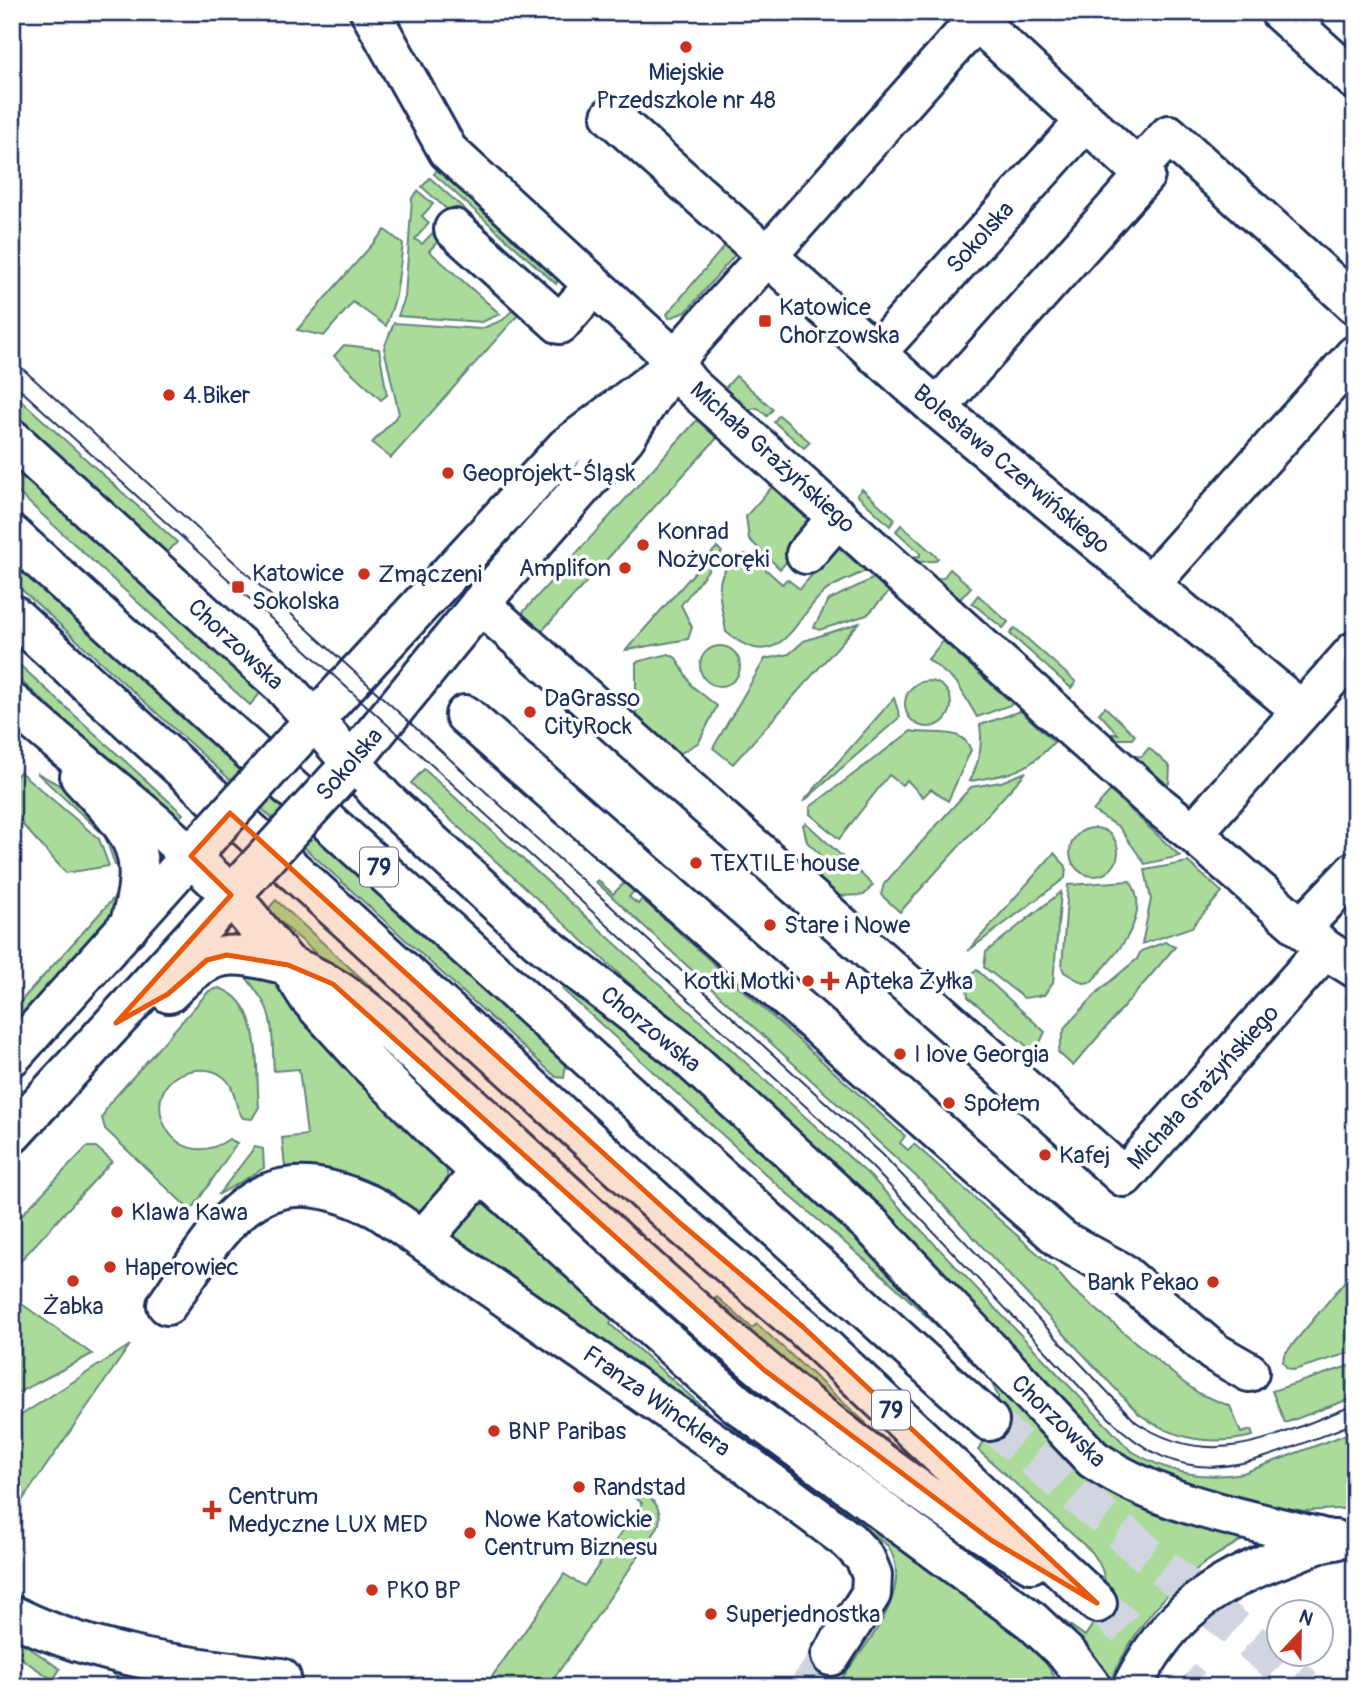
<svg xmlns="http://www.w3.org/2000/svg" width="1367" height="1699" font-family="Pangolin,sans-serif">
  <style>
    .green { fill: #abdb9a; stroke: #63857c; stroke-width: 2 }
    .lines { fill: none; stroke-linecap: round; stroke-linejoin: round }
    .minor-tunnel { stroke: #d1d5df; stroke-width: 38; stroke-dasharray: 38 19; stroke-linecap: butt }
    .major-tunnel { stroke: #d1d5df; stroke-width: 38; stroke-dasharray: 38 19; stroke-linecap: butt }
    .minor-casing { stroke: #1b2f5e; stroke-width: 44 }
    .major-casing { stroke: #1b2f5e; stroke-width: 44 }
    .minor { stroke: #fff; stroke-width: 38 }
    .major { stroke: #fff; stroke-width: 38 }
    .tram { stroke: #1b2f5e; stroke-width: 2 }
    .minor-bridge-casing { stroke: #1b2f5e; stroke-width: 44; stroke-linecap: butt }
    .minor-bridge { stroke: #fff; stroke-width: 38 }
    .marked { fill: #e8590c; fill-opacity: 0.2; stroke: #e8590c; stroke-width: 5; stroke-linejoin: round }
    .poi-dot { fill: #c8321e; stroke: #fff; stroke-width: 2.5 }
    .labels { text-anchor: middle; stroke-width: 7; stroke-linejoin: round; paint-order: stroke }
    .shield { fill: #fff; stroke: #5f6d8e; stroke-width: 2 }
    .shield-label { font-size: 23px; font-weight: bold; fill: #1b2f5e }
    .poi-label { font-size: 24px; fill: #1b2f5e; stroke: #fff; text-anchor: start }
    .street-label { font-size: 24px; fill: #1b2f5e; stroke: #fff }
  </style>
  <rect width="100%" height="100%" fill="#fff"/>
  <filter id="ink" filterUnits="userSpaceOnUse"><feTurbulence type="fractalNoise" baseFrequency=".0143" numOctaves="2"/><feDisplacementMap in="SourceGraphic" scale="14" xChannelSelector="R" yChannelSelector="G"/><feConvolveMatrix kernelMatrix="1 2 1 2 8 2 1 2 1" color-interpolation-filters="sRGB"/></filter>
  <g filter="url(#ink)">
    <g class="green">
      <polygon points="441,165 559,277 556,284 434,174"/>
      <polygon points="430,178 536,274 528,282 422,187"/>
      <polygon points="418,191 433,204 422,216 429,223 415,239 422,244 443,222 450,228 429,251 500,314 482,322 398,316 405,297 412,198"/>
      <polygon points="385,230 403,244 396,296 386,326 353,302 324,336 297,330"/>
      <polygon points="733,236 734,256 686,312 669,318 667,314"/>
      <polygon points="521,301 526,306 391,458 372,443 399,414 384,348 394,323 481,329 503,320"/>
      <polygon points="344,345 379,349 387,395 381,400 334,356"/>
      <polygon points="736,376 773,409 767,416 758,408 735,411 718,396"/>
      <polygon points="12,392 177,542 167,553 291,665 288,668 12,419"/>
      <polygon points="779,415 810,442 804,448 774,422"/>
      <polygon points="697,420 717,438 541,632 524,617 523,612"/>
      <polygon points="12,459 264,689 250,705 12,487"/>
      <polygon points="772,487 817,528 780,569 749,539 746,516"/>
      <polygon points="862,489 895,519 890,526 857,495"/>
      <polygon points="901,525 938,558 935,561 899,563 899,558 920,556 920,553 896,531"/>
      <path d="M832 541 865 571C852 578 832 584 822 594 792 623 779 676 726 632 721 598 708 573 744 554L752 557 782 584 787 579 800 589 818 568Z"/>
      <polygon points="717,547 722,552 681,605 692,627 688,639 626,650"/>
      <polygon points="12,560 566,1065 564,1078 556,1077 12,581"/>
      <polygon points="950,569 971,587 953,607 922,579 943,578"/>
      <polygon points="874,578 889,592 867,615 819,630 814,627 829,600"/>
      <polygon points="978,595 1008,622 1003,628 972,603"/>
      <polygon points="859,623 733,764 713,748 765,659 789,654 804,641"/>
      <polygon points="1015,628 1076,682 1071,688 1010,634"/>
      <polygon points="943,641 1013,704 977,717 957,683 928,659"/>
      <circle cx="720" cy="666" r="20"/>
      <polygon points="669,654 676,658 692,686 717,706 699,742 671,759 636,727 636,662"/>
      <polygon points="12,658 183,814 176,820 12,673"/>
      <circle cx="928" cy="704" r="23"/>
      <polygon points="894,698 900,717 803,802"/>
      <polygon points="1105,707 1135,735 1132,739 1096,739 1096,734 1118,734 1099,713"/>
      <path d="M1021 711 1054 742C1026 773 1011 774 970 781 979 762 983 746 980 725Z"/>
      <path d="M911 731C936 736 962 726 971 750L948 801 931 789 923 797 907 780 902 785 889 775 839 839 810 814V807Z"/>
      <polygon points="1149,748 1170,767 1169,783 1160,793 1119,757 1142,756"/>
      <path d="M424 769 870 1176 1130 1450C1166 1472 1201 1481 1243 1473L1355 1431V1508L1304 1511 1199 1493 1108 1451 848 1183 419 791 411 783Z"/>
      <polygon points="20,772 99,839 109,866 66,873 12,813 12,781"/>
      <polygon points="1026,772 900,912 881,895 884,884 971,787 1001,782"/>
      <polygon points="37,773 76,794 129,862 115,865 105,836"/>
      <polygon points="1110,791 1180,856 1145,864 1119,827 1093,811"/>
      <polygon points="806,823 873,885 864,895 836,896 808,869 820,854 807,842 803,825"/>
      <circle cx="1094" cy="852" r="24"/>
      <polygon points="1054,853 1066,866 1065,878 968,951"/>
      <polygon points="1188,862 1222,892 1192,927 1142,944 1151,899 1145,870"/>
      <path d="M598 880 613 894 624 883 634 891 629 897 638 904 642 899 905 1136 900 1143 908 1150 914 1144 1055 1269 1072 1289 1183 1382 1200 1394 1230 1406 1241 1433 1251 1430 1253 1436C1210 1446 1175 1440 1139 1414L920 1180 596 882Z"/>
      <polygon points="129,881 123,906 12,1035 12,1011"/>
      <path d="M1130 881C1154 916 1114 957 1091 982L1083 983 1064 972 1062 967 1068 885Z"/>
      <polygon points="1061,892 1053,983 1044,995 1024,998 984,967 986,952"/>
      <polygon points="276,900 713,1300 717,1297 752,1328 757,1324 866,1423 867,1429 821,1399 267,910"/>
      <polygon points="1165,942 1175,947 1073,1066 1058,1052 1065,1027 1100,990 1137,959 1141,951"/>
      <path d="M239 965 275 981 372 1088 445 1161 448 1179 445 1190 430 1206 412 1212 286 1177 282 1138 307 1135 299 1069 274 1071C272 1050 275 1020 263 1001 255 988 246 979 239 965Z"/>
      <polygon points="977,970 1045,1032 1035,1053 968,997 966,979"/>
      <path d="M567 982 628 1027 859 1236 1062 1451 1250 1536C1184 1569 1139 1615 1110 1683 854 1477 592 1273 365 1034L508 1165 505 1168 742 1381 831 1453 1085 1636C1105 1608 1115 1582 1092 1552L978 1450 992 1430 998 1410V1396L987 1373 886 1278 782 1189 562 989Z"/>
      <path d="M219 988C264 1002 255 1069 259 1107L252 1119 243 1118C232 1105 238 1087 222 1076 213 1069 201 1069 190 1071 130 1085 170 1180 229 1139L237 1143 191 1211 105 1129 102 1118 108 1105 209 991Z"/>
      <polygon points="87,1147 96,1147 112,1161 12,1270 12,1225"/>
      <polygon points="255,1147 263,1149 264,1168 218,1195"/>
      <path d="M485 1204 495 1207 1037 1647 1060 1687 837 1685C862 1648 917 1592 888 1546L728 1423 613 1320 610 1324 724 1426 451 1239V1230L476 1205Z"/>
      <polygon points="1355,1269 1355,1351 1294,1370 1287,1368 1283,1362 1284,1355"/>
      <polygon points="12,1297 92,1354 12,1396"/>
      <polygon points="130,1345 123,1355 12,1515 12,1421"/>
      <polygon points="1355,1364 1355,1397 1285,1423 1272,1391"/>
      <path d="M640 1491C655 1499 665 1512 657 1529L548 1687H485C511 1648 539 1614 564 1574L584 1586 642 1503 627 1492Z"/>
      <polygon points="20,1641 60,1669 53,1680 12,1652"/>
      <polygon points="103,1667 194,1687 132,1687"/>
    </g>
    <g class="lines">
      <polyline class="minor-tunnel" points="809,1687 831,1656"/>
      <g class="major-tunnel">
        <polyline points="989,1421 1305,1687"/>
        <polyline points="1097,1603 1192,1687"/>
      </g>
      <g class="minor-casing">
        <g id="minor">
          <polyline points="370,12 448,151 658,344 690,385 1158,805 1193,833"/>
          <polyline points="967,12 1138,169 1169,135 1355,304"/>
          <polyline points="1280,12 1355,80"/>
          <polyline points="611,116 937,408 1301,710"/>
          <polyline points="454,229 560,324 594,285"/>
          <polyline points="875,354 1085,122"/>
          <polyline points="937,408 1145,175 1138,169"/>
          <polyline points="806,554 838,517"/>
          <polyline points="1150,584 1355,355"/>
          <polyline points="480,604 1124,1177 1325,949"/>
          <polyline points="1355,651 1193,833 1325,949 1355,968"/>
          <polyline points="465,715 1062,1240 1121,1272 1214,1352 1249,1372"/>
          <polyline points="298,738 566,447 660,376 984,12"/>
          <polyline points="340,776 491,591 625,438 657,388"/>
          <path d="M80 777C131 832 153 848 129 926"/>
          <polyline points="1301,928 1355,871"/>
          <path d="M169 993C214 947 228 951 288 965"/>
          <polyline points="12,1056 205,840"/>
          <polyline points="12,1134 247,878"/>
          <polyline points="424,1238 481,1172"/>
          <path d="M167 1305C226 1218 261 1150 378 1209L750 1467 849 1541 865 1558 872 1575 871 1594 831 1656"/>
          <path d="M16 1617C96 1657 192 1668 281 1678"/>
        </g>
      </g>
      <g class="major-casing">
        <g id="major">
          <path d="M12 439 283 686 384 799 538 940 681 1051 871 1225 1093 1459C1164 1507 1248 1519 1330 1540"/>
          <polyline points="12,535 989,1421"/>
          <polyline points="12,614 680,1223 803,1327 1097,1603"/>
          <polyline points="12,703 157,825 231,895 288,965 309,998 370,1065 439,1134 651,1327 736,1403 1032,1621 1069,1656 1092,1687"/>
          <path d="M288 965C351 989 391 1033 440 1077 485 1119 530 1161 576 1203 717 1333 865 1464 1031 1563"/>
          <path d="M1132 1687C1168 1614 1213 1582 1289 1555 1303 1550 1319 1541 1335 1540"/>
        </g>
      </g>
      <use href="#minor" class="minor"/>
      <use href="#major" class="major"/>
      <g class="tram">
        <path d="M12 359 882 1154 1136 1422C1214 1474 1277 1434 1355 1405"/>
        <path d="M12 382 871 1166 1109 1418C1193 1503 1261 1458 1355 1423"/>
      </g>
      <g class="minor-bridge-casing">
        <g id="minor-bridge">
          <polyline points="205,840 298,738"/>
          <polyline points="247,878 340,776"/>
        </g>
      </g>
      <use href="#minor-bridge" class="minor-bridge"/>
    </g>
  </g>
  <path class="marked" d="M230 813 680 1223 803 1327 1097 1603 991 1540 763 1369 333 984 288 965 227 955 207 960 168 994 116 1023 231 895 191 856Z"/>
  <g class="poi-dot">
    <circle cx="686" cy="47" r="7"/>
    <rect x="758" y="314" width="14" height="14" rx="3.5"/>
    <circle cx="169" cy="395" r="7"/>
    <circle cx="448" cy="473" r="7"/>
    <circle cx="643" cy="545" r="7"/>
    <circle cx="625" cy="568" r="7"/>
    <circle cx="364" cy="574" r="7"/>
    <rect x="231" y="580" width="14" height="14" rx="3.5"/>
    <circle cx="530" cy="712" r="7"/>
    <circle cx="696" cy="863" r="7"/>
    <circle cx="770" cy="925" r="7"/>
    <circle cx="808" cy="981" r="7"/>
    <path d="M826.5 970.5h7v7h7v7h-7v7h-7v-7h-7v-7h7z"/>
    <circle cx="900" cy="1054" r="7"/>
    <circle cx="949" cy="1103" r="7"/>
    <circle cx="1045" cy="1155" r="7"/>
    <circle cx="117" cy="1212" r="7"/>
    <circle cx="110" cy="1267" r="7"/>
    <circle cx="73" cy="1281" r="7"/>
    <circle cx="1213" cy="1282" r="7"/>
    <circle cx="494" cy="1431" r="7"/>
    <circle cx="579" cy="1487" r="7"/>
    <path d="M208.5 1499.5h7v7h7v7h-7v7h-7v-7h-7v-7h7z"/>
    <circle cx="470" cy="1533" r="7"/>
    <circle cx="372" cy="1590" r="7"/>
    <circle cx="711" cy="1614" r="7"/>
  </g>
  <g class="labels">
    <g class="shield">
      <rect x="360" y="847.5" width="38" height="39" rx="5"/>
      <rect x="872" y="1390.5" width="38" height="39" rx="5"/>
    </g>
    <g class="shield-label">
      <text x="379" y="875">79</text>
      <text x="891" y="1418">79</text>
    </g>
    <g class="poi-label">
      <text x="686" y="80" text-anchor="middle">Miejskie<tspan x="686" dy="28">Przedszkole nr 48</tspan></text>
      <text x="779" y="315">Katowice<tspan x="779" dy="28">Chorzowska</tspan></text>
      <text x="183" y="403">4.Biker</text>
      <text x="462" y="481">Geoprojekt-Śląsk</text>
      <text x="657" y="539">Konrad<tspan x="657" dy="28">Nożycoręki</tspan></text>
      <text x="611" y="576" text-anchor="end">Amplifon</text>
      <text x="252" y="581">Katowice<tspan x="252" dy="28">Sokolska</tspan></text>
      <text x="378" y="582">Zmączeni</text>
      <text x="544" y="706">DaGrasso<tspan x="544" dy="28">CityRock</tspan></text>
      <text x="710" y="871">TEXTILE house</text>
      <text x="784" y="933">Stare i Nowe</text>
      <text x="794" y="989" text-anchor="end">Kotki Motki</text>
      <text x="844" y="989">Apteka Żyłka</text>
      <text x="914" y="1062">I love Georgia</text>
      <text x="963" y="1111">Społem</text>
      <text x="1059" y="1163">Kafej</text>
      <text x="131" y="1220">Klawa Kawa</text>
      <text x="124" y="1275">Haperowiec</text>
      <text x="1199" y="1290" text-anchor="end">Bank Pekao</text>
      <text x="73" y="1314" text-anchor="middle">Żabka</text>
      <text x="508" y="1439">BNP Paribas</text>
      <text x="593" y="1495">Randstad</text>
      <text x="228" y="1504">Centrum<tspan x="228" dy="28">Medyczne LUX MED</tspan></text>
      <text x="484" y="1527">Nowe Katowickie<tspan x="484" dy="28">Centrum Biznesu</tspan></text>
      <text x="386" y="1598">PKO BP</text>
      <text x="725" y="1622">Superjednostka</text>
    </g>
    <g class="street-label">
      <text transform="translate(980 237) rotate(-48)" y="8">Sokolska</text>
      <text transform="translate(773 457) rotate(42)" y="8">Michała Grażyńskiego</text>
      <text transform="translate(1012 469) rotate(40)" y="8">Bolesława Czerwińskiego</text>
      <text transform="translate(236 644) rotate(43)" y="8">Chorzowska</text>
      <text transform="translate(349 764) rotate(-49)" y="8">Sokolska</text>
      <text transform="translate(651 1029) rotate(39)" y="8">Chorzowska</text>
      <text transform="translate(1203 1087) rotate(-48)" y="8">Michała Grażyńskiego</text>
      <text transform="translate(657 1401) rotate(35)" y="8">Franza Wincklera</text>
      <text transform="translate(1059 1421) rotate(44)" y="8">Chorzowska</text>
    </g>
  </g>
  <rect width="1367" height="1699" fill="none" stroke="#fff" stroke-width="42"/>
  <rect x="21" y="21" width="1325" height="1657" fill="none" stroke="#1b2f5e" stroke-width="2.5" filter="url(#ink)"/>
  <g transform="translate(1300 1633) rotate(22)"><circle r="33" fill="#ffffff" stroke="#a4acbf" stroke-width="2"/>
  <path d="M0-5L12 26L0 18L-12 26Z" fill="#c8321e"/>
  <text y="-10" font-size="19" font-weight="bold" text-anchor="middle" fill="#1b2f5e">N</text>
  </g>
</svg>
